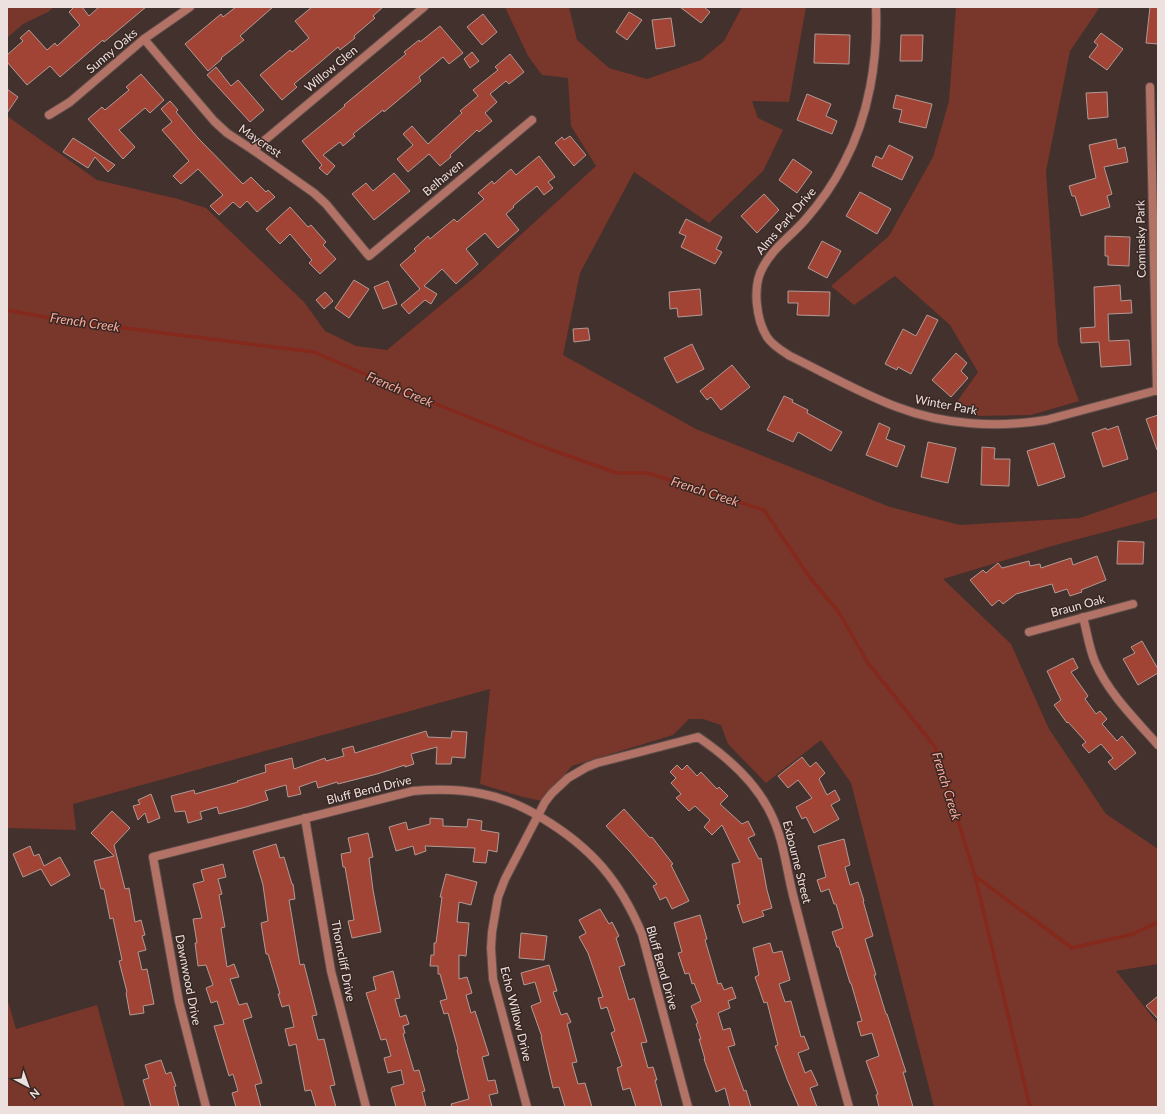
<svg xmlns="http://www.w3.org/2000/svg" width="1165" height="1114" font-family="Lato,sans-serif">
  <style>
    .green { fill: #79362a }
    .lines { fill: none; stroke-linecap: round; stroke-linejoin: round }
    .stream { stroke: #85291c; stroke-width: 3.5 }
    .building { fill: #a24435; stroke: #b09a95 }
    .street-casing { stroke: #5e4d49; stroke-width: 10 }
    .street { stroke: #b27266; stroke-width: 8 }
    .labels { text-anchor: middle; stroke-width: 3; stroke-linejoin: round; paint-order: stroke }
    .street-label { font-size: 12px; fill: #ede1df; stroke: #382723 }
    .water-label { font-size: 13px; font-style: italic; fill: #f9ab9c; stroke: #382723 }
  </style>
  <rect width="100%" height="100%" fill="#43312d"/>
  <g class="green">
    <polygon points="7,7 54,7 48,12 23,24 7,38"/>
    <polygon points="505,7 569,7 577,40 609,68 647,79 701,60 724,41 742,7 806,7 789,102 752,101 758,118 783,130 763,171 709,223 634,172 580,273 563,355 696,429 890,507 960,525 1080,518 1158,491 1158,518 1052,546 943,579 1011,644 1049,729 1106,814 1158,849 1158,964 1116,971 1158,1024 1158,1107 934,1107 851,783 821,740 766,783 728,744 721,725 703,719 689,719 673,735 572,766 542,801 523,797 480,784 490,689 73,804 76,830 7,828 7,116 97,180 178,199 206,208 304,302 325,331 356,346 387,350 477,275 596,166 571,126 568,78 542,75 528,56"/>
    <polygon points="956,7 1100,7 1070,51 1046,171 1058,344 1079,401 1031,415 975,416 956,403 978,372 950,325 895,276 854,305 831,286 889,236 933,157 949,101"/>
    <polygon points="7,998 16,1029 97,1005 125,1107 7,1107"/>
  </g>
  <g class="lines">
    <g class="stream">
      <polyline points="7,310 61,320 314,352 404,391 538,445 617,473 648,473 764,510 810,578 838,611 868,663 935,747 975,876 1030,1107"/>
      <polyline points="975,876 1072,948 1133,934 1158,922"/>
    </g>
  </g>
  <g class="building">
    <polygon points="74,7 82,7 89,16 99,7 146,7 104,42 103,40 60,77 50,66 27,85 7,62 7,55 23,41 20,38 29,30 47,50 55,43 57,46 80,25 69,12"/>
    <polygon points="236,7 273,7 240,36 244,40 221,58 222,59 208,71 185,44 221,14 223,17"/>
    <polygon points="312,7 383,7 373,16 375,18 354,36 355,38 340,50 338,47 317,65 294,84 297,87 282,100 260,75 290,50 292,52 309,38 295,21"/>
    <polygon points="680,7 704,7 710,12 701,23"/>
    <polygon points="1150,7 1158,7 1158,44 1146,43"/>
    <polygon points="629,12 642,20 627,40 616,32"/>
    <polygon points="483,14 497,32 482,45 467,27"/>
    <polygon points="671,18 675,46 656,49 652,20"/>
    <polygon points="440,26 463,53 449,64 443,57 419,77 421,81 384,112 383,110 353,134 355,136 343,146 340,142 323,155 335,166 327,175 319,168 322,165 302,141 345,106 344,105 406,54 404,52 419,40 420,42"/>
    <polygon points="1101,33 1123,49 1107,70 1089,57 1098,45 1094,42"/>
    <polygon points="815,34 850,35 849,64 814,63"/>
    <polygon points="901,35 923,35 922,61 900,61"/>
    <polygon points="472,52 479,61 470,68 464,59"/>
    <polygon points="510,54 524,72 509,84 506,81 490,94 497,102 485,113 492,121 479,132 477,130 450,155 451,157 440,166 429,154 408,172 397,159 413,145 403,134 412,126 428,144 462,113 460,111 478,96 473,90 498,70 495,67"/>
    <polygon points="216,67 231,86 238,80 264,110 250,122 207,75"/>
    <polygon points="141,74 164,100 150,113 145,108 119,130 135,147 123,159 88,119 102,107 105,110 129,90 126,87"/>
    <polygon points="7,89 18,97 7,113"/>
    <polygon points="1107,92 1108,117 1088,119 1086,93"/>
    <polygon points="807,94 831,104 826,116 837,121 832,134 797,120"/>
    <polygon points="896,95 932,104 926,128 899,122 902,110 893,108"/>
    <polygon points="170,101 178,110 176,112 198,138 243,184 251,177 266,192 268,190 275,197 257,212 247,201 240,208 233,202 219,215 210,206 223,195 198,169 181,184 173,176 189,161 162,130 172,122 161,109"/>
    <polygon points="570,136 586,155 574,166 555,143 562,137 564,140"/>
    <polygon points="73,138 92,150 115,165 108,172 95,157 88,168 63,152"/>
    <polygon points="1116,139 1118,149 1125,147 1128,162 1104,167 1112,194 1107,196 1110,207 1081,216 1075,196 1072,196 1069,186 1096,178 1089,145"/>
    <polygon points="889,145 913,157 902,180 872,166 876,156 882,159"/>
    <polygon points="539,156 555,177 548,182 553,188 544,195 537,186 513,206 514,207 506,214 519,230 498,248 485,233 466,249 478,264 456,284 442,269 424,286 437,294 431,304 425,300 409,314 401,305 420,289 400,265 416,251 414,249 428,236 430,239 454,219 457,222 484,199 478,193 492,181 494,184 511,169 516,175"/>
    <polygon points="793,159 812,172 797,193 779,180"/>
    <polygon points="394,173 410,191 374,220 352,194 366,183 373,191"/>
    <polygon points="860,192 891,209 877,234 846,216"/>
    <polygon points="764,194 779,210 757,233 741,216"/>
    <polygon points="290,207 308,227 311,225 326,242 323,245 336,259 320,274 309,263 312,260 290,234 280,244 266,229"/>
    <polygon points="686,219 722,237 716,249 722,252 715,264 681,247 686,236 679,233"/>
    <polygon points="1105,236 1130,237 1129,266 1108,265 1108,256 1105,256"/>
    <polygon points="822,241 841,251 827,278 808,268"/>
    <polygon points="354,280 369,289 349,318 335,308"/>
    <polygon points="388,281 397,304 383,309 374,287"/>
    <polygon points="1120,285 1121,301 1131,300 1132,313 1108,314 1109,341 1129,340 1131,365 1101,367 1099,342 1081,343 1080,328 1095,327 1094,287"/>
    <polygon points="700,289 702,315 678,317 677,308 670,309 669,292"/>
    <polygon points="788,291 830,292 829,316 797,315 798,303 788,303"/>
    <polygon points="325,292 333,301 324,309 316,300"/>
    <polygon points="927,315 938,320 911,374 898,367 897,370 885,364 903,329 916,336"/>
    <polygon points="588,328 590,340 574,342 573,329"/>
    <polygon points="692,344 704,369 677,383 664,358"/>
    <polygon points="956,353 967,363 961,371 968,378 951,397 932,380"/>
    <polygon points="732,365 750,387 721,410 711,397 707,400 700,391"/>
    <polygon points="784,396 793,400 792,402 808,410 807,413 842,432 831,451 798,432 793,442 767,430"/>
    <polygon points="1158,415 1158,449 1157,450 1146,419"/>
    <polygon points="879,423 890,428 886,439 905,446 897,467 866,455"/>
    <polygon points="1118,426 1128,459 1103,467 1092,433 1106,428 1107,430"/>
    <polygon points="928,442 956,448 948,483 921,477"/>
    <polygon points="1054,443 1065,477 1038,486 1027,451"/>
    <polygon points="982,447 995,448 994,459 1010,459 1009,486 981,485"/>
    <polygon points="1118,541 1144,542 1143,564 1117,564"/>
    <polygon points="1097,556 1106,580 1081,590 1082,592 1070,596 1067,589 1055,593 1052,584 1016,594 1003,604 999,600 992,606 970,580 983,570 986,573 998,563 1002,568 1029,561 1030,566 1040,564 1041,568 1071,558 1073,565"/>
    <polygon points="1142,641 1158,669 1158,673 1138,685 1123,659 1135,653 1131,647"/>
    <polygon points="1073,658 1078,668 1071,672 1088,696 1085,699 1096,714 1100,711 1107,719 1102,724 1117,741 1122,736 1136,753 1115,770 1108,762 1113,758 1101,744 1089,753 1082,745 1086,742 1068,722 1067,723 1054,705 1061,700 1047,671"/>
    <polygon points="426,731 428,737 451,738 452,731 467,732 465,758 452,757 451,764 436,764 437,747 411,754 414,764 405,767 405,765 377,774 338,784 337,782 318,788 316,781 299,787 301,794 288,797 286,785 265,791 268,800 246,807 219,814 217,807 200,812 202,819 188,823 185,811 175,812 171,796 194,790 195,794 238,782 237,781 266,772 265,765 292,758 294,769 325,758 326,761 344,756 342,749 353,746 355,753"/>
    <polygon points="802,757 810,767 816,762 825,773 819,779 827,795 835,790 840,800 831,805 839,819 814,833 806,817 802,819 796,807 812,798 798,780 788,788 778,776"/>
    <polygon points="677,765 682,770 687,765 697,776 701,772 717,789 719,787 728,796 720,804 742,824 748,821 755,835 748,838 759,859 761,858 767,890 772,908 762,911 764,916 743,923 737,905 740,904 732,864 740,862 722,825 712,835 704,827 710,820 695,806 689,811 676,798 681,794 671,783 676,778 670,772"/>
    <polygon points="151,794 160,818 148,823 145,813 138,820 133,806 140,804 138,800"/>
    <polygon points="624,809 650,838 652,837 673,864 671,865 689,901 672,909 666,897 660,900 653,886 657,884 631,853 606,826"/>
    <polygon points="112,811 130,828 114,845 125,889 129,888 135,922 141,920 145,935 142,936 146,950 138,952 142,970 147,969 154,1004 143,1006 144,1013 130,1015 126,993 127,992 119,961 122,960 113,918 110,919 104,889 101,889 94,861 114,856 91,833"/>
    <polygon points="430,818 443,819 443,826 467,827 468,819 482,821 481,830 499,833 497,852 488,850 486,863 473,862 475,848 425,846 426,851 415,855 413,846 396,851 389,827 406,822 408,830 430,824"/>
    <polygon points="368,833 373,857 369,858 373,890 381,932 352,938 348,921 354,920 345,867 343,867 341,854 351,852 348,838"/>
    <polygon points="844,839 850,865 845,867 850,885 858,882 864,901 863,901 873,936 865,939 876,975 874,975 886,1014 887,1014 906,1072 903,1072 913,1107 879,1107 876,1095 878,1094 866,1061 879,1056 872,1033 861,1036 857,1022 862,1021 851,983 850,983 839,947 837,947 832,932 843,928 836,904 834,904 829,889 821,892 817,880 826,877 818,846"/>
    <polygon points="276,844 280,858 284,857 292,884 293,884 295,899 289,900 300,965 304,964 317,1015 312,1016 318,1040 324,1039 330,1064 335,1085 330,1086 336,1107 316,1107 311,1090 305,1091 296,1044 289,1046 285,1029 294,1027 289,1005 282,1007 278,994 280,994 268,954 266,954 261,923 268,921 263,885 253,851"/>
    <polygon points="30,846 34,856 39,854 44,866 60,857 70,875 51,886 41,869 23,877 13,854"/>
    <polygon points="223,864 226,877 218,879 222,894 219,895 225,927 221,928 227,967 234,964 239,977 230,979 239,1005 247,1003 252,1017 243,1020 262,1083 255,1085 261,1107 236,1107 232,1093 238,1091 233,1074 229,1076 214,1026 224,1024 217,1001 211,1003 206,988 213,985 206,965 198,966 195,943 197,943 193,919 202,918 193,884 204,881 201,870"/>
    <polygon points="446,874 477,882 471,905 459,902 457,922 469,923 466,956 459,955 459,979 467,977 472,993 466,995 471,1013 475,1011 489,1055 482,1057 488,1081 495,1080 498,1093 489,1095 492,1107 452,1107 451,1104 469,1099 457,1050 458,1049 448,1013 444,1014 440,1001 447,999 440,974 438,974 438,966 430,966 431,955 434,955 434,943 436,943 442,897 440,897"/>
    <polygon points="600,909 609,924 612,922 619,936 616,938 625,965 619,967 629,1000 634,998 647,1042 641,1043 648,1068 653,1067 657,1080 655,1080 662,1107 636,1107 630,1088 623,1090 617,1068 622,1066 611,1033 615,1031 607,1007 601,1009 598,998 603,997 588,953 579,937 586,933 579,920"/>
    <polygon points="700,915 707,939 705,940 718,984 721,983 724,990 732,987 736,998 728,1001 730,1008 718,1013 723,1030 730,1028 735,1045 728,1047 744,1091 746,1090 751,1107 730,1107 725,1088 716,1092 704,1059 705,1059 699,1039 701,1039 696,1024 698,1023 691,1006 701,1001 694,983 692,984 689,973 685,974 678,953 682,952 674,923"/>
    <polygon points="521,933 547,936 544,960 519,958"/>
    <polygon points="770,943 773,953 782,951 790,980 779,984 785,1002 791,1001 801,1037 804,1036 809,1049 798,1053 805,1073 811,1070 818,1085 810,1088 817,1107 799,1107 787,1079 775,1046 778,1045 767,1002 764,1003 755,977 759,975 753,948"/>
    <polygon points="549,965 557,991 553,992 561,1015 567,1013 571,1022 567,1024 577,1062 572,1063 578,1084 585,1083 592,1107 565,1107 559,1087 553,1088 541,1037 542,1037 531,1006 541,1002 535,982 524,985 521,973"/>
    <polygon points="393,971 400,998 395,999 400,1017 406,1015 409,1024 403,1026 405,1033 403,1034 414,1071 419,1070 425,1091 422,1092 426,1107 396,1107 391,1089 392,1087 404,1084 401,1070 388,1073 384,1058 391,1056 386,1039 381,1040 366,993 376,990 373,977"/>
    <polygon points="1158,996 1158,1019 1146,1006"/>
    <polygon points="161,1060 166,1074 171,1072 176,1086 174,1087 179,1107 151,1107 143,1080 149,1078 145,1065"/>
  </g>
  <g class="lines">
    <g class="street-casing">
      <g id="street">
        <path d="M876 7C878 60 869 116 844 163 834 183 820 203 805 220 791 236 773 248 763 267 752 286 756 319 767 337 772 345 782 351 790 356 825 373 860 393 897 407 944 425 997 428 1046 420L1158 390"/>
        <polyline points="144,39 214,121 227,133 253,150 314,193 326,204 369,256 532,120"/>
        <polyline points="1150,87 1157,391"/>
        <polyline points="49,115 70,102 144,39 190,7"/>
        <polyline points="253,150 424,7"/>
        <path d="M1083 617C1087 632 1089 648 1095 662 1109 694 1135 719 1158 745"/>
        <polyline points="1029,632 1133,604"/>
        <polyline points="305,818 331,971 366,1107"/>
        <path d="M206 1107 179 1002 153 857 413 791C437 789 460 789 483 794 504 798 524 807 542 818 592 848 620 881 642 934L688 1107"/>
        <path d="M527 1107 493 979 491 948 492 932 498 897 505 879 545 802 552 793 568 778 587 767 597 763 698 737C726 756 753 779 769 810 784 838 786 869 794 899 812 969 830 1038 849 1107"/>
      </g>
    </g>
    <use href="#street" class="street"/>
  </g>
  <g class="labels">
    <g class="street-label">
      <text transform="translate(112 51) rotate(-40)" y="4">Sunny Oaks</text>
      <text transform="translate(331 69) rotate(-40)" y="4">Willow Glen</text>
      <text transform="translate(260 141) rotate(34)" y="4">Maycrest</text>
      <text transform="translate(443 178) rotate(-40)" y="4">Belhaven</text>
      <text transform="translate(786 221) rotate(-49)" y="4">Alms Park Drive</text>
      <text transform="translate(1141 239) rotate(-91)" y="4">Cominsky Park</text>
      <text transform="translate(946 405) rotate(11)" y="4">Winter Park</text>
      <text transform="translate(1078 606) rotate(-15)" y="4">Braun Oak</text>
      <text transform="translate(369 790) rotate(-14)" y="4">Bluff Bend Drive</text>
      <text transform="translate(797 862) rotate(76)" y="4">Exbourne Street</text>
      <text transform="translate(343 961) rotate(79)" y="4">Thorncliff Drive</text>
      <text transform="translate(662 968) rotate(74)" y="4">Bluff Bend Drive</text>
      <text transform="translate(188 980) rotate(79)" y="4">Dawnwood Drive</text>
      <text transform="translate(516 1014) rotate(76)" y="4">Echo Willow Drive</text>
    </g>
    <g class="water-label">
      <text transform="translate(85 322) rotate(8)" y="5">French Creek</text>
      <text transform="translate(400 389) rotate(23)" y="5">French Creek</text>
      <text transform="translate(705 491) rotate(18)" y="5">French Creek</text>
      <text transform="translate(947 786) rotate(73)" y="5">French Creek</text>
    </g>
  </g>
  <rect width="1165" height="1114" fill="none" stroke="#ede1df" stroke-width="16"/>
  <g transform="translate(28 1086) rotate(139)" stroke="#382723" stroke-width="3" paint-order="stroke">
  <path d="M0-3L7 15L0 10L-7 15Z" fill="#ede1df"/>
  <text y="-6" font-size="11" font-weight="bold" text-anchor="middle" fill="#ede1df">N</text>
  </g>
</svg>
